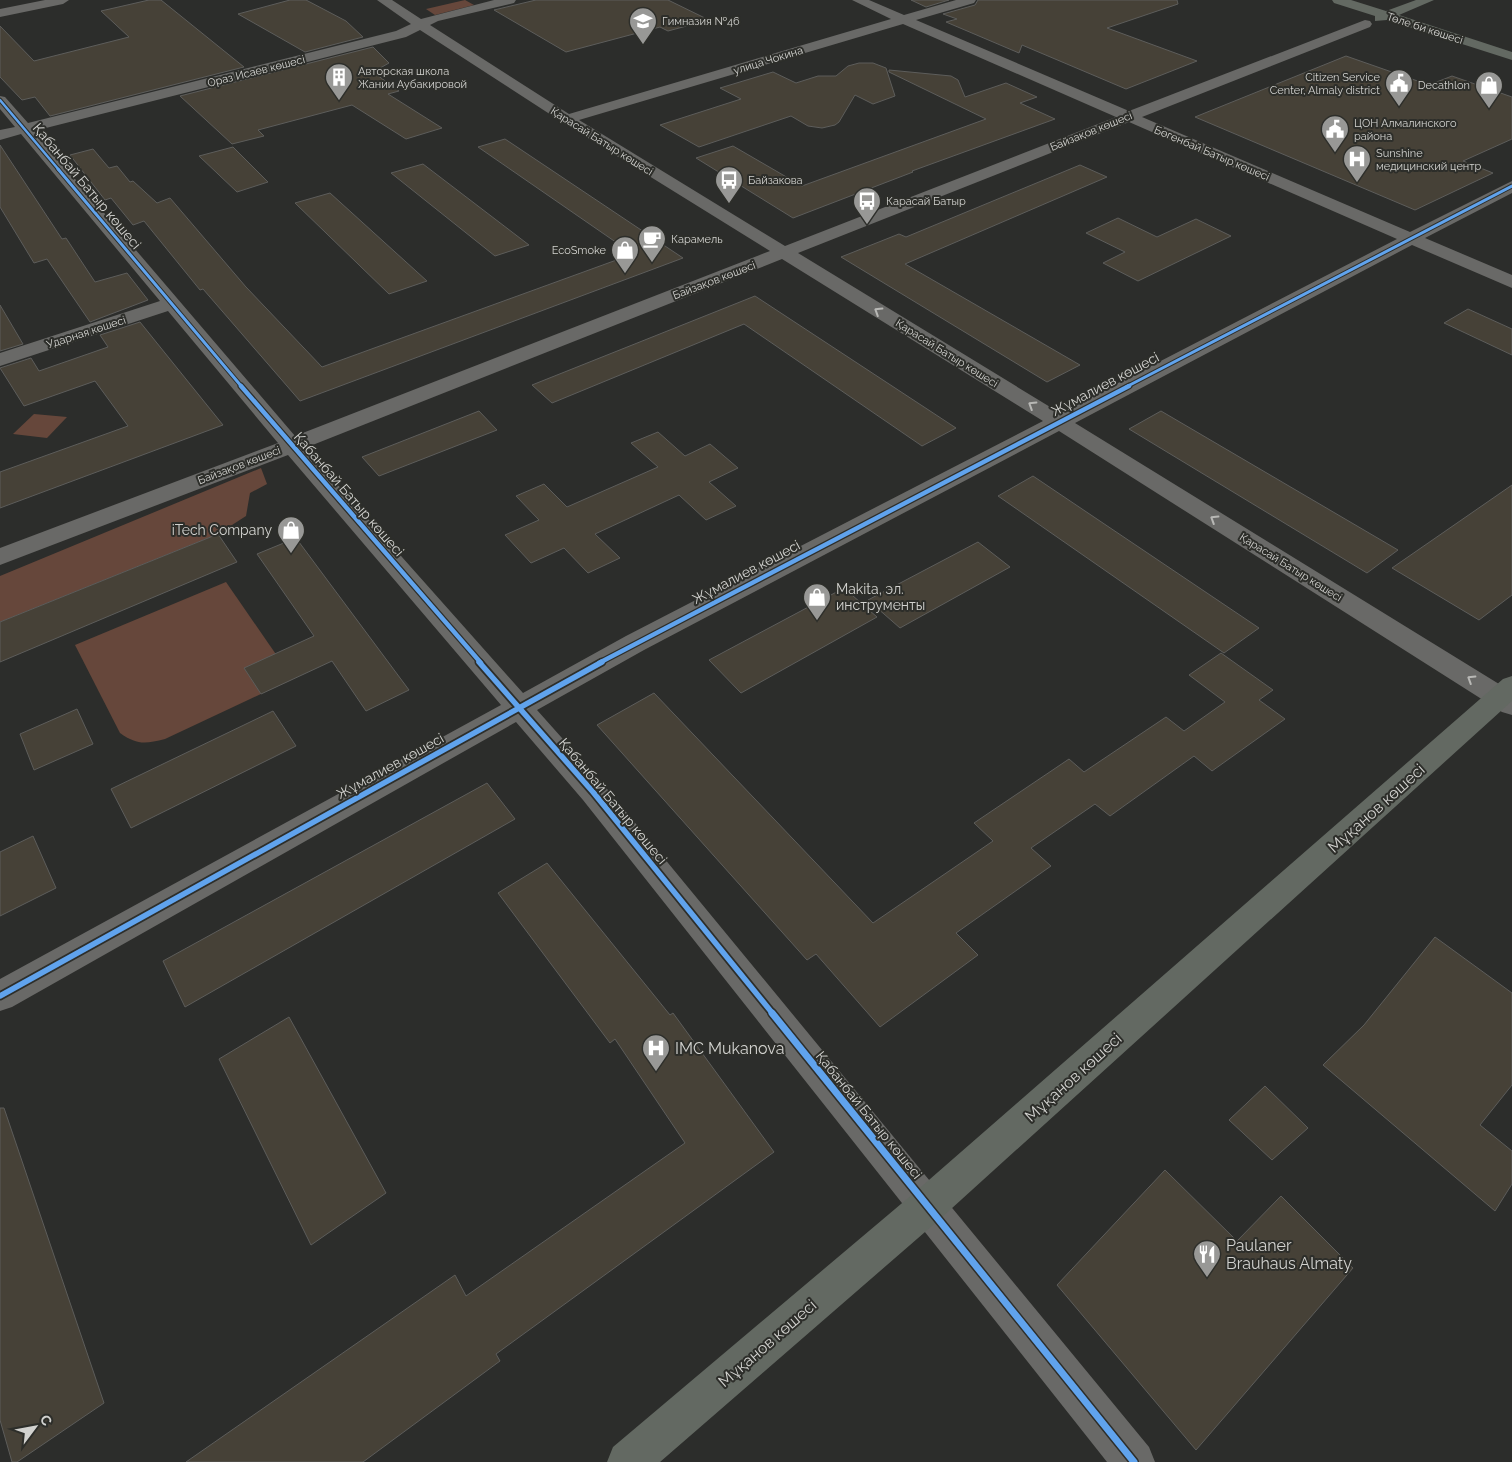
<svg xmlns="http://www.w3.org/2000/svg" width="1512" height="1462" font-family="Raleway,sans-serif">
  <style>
    .green { fill: #66473b }
    .building { fill: #464137; stroke: #5d5d5b }
    .lines { fill: none; stroke-linecap: round; stroke-linejoin: round }
    .minor { fill: #696967; fill-rule: evenodd }
    .major { fill: #636962; fill-rule: evenodd }
    .cycleway-far4-casing { stroke: #2d2e2a; stroke-width: 4.5 }
    .cycleway-far3-casing { stroke: #2d2e2a; stroke-width: 5 }
    .cycleway-far2-casing { stroke: #2d2e2a; stroke-width: 7 }
    .cycleway-far1-casing { stroke: #2d2e2a; stroke-width: 9 }
    .cycleway-casing { stroke: #2d2e2a; stroke-width: 10 }
    .cycleway-far4 { stroke: #60a3ed; stroke-width: 2.5 }
    .cycleway-far3 { stroke: #60a3ed; stroke-width: 3 }
    .cycleway-far2 { stroke: #60a3ed; stroke-width: 4.5 }
    .cycleway-far1 { stroke: #60a3ed; stroke-width: 5.5 }
    .cycleway { stroke: #60a3ed; stroke-width: 7 }
    .oneway { stroke: #b8b8b5 }
    .labels { text-anchor: middle; stroke-width: 4; stroke-linejoin: round; paint-order: stroke }
    .far-poi-label { font-size: 11px; fill: #d2d2cf; stroke: #2d2e2a; text-anchor: start }
    .far-street-label { font-size: 11px; fill: #d2d2cf; stroke: #2d2e2a }
    .street-label { font-size: 14px; fill: #d2d2cf; stroke: #2d2e2a }
    .poi-label { font-size: 14px; fill: #d2d2cf; stroke: #2d2e2a; text-anchor: end }
    .near-street-label { font-size: 16px; fill: #d2d2cf; stroke: #2d2e2a }
    .near-poi-label { font-size: 16px; fill: #d2d2cf; stroke: #2d2e2a; text-anchor: start }
  </style>
  <rect width="100%" height="100%" fill="#2c2d2b"/>
  <g class="green">
    <polygon points="465,0 474,5 435,15 426,9"/>
    <polygon points="34,414 67,417 47,438 13,434"/>
    <polygon points="261,468 267,484 250,493 246,516 218,534 0,622 0,576"/>
    <path d="M226 582 293 679 165 739C145 744 137 745 120 733L75 645Z"/>
  </g>
  <g class="building">
    <polygon points="149,0 161,0 244,67 50,116 35,97 22,100 0,77 0,26 34,61 129,37 101,11"/>
    <polygon points="290,0 306,0 346,21 363,37 305,52 238,14"/>
    <polygon points="536,0 668,0 709,20 668,31 660,27 566,52 494,10"/>
    <polygon points="911,0 949,0 926,7"/>
    <polygon points="978,0 1177,0 1178,4 1107,28 1197,61 1126,89 1022,45 1019,53 946,22 957,19 943,14 975,5"/>
    <polygon points="373,47 389,63 373,72 399,91 388,94 442,128 406,139 352,105 258,130 264,136 232,144 180,96"/>
    <polygon points="1346,56 1429,85 1452,76 1512,97 1512,139 1463,161 1493,173 1415,210 1195,117"/>
    <polygon points="859,63 873,63 886,68 895,96 873,104 855,95 839,122 835,125 822,128 808,126 791,116 699,147 660,125 741,99 720,88 773,72 796,83 818,76 836,76 848,66"/>
    <polygon points="889,70 951,76 958,80 965,97 1006,83 1037,97 1020,103 1055,119 912,171 913,172 793,218 696,158 733,146 802,186 986,119 889,72"/>
    <polygon points="505,139 683,258 300,401 203,289 200,290 144,221 133,225 111,198 105,200 70,155 93,149 109,168 117,166 130,182 133,181 157,203 170,198 246,287 322,367 633,254 478,147"/>
    <polygon points="0,145 62,239 66,238 95,282 127,273 148,300 90,322 47,259 34,263 0,207"/>
    <polygon points="233,147 268,182 237,192 199,156"/>
    <polygon points="423,164 529,245 495,256 391,173"/>
    <polygon points="1080,165 1107,177 905,264 1080,365 1047,382 841,257 899,234 906,237"/>
    <polygon points="330,193 427,281 389,294 295,203"/>
    <polygon points="1118,218 1157,237 1196,219 1231,236 1138,281 1103,263 1125,252 1086,233"/>
    <polygon points="755,296 956,428 922,446 744,324 552,403 532,385"/>
    <polygon points="0,305 23,344 0,351"/>
    <polygon points="1468,309 1512,329 1512,355 1444,323"/>
    <polygon points="140,322 223,425 0,508 0,472 128,426 95,381 24,406 0,368 31,358 39,371 108,347 100,335"/>
    <polygon points="479,411 497,430 379,476 362,457"/>
    <polygon points="1161,411 1398,550 1367,573 1129,429"/>
    <polygon points="658,432 685,456 710,444 738,468 709,482 736,506 706,520 679,495 595,534 620,558 588,573 564,548 531,563 505,535 539,520 516,496 544,484 567,507 658,467 631,443"/>
    <polygon points="1033,476 1259,628 1224,653 998,496"/>
    <polygon points="1512,485 1512,595 1479,620 1392,568"/>
    <polygon points="218,534 237,562 0,662 0,622"/>
    <polygon points="296,538 409,690 366,711 332,661 261,694 244,668 314,636 257,554"/>
    <polygon points="978,542 1010,567 900,628 868,600"/>
    <polygon points="844,588 877,617 741,693 709,660"/>
    <polygon points="1221,653 1273,690 1259,700 1285,719 1212,771 1194,756 1110,816 1095,804 1031,848 1051,866 956,933 978,955 880,1027 816,954 807,960 597,725 654,693 873,923 993,841 974,823 1069,759 1084,772 1166,717 1184,731 1225,702 1189,675"/>
    <polygon points="77,709 93,744 34,770 20,734"/>
    <polygon points="273,711 296,746 131,828 111,789"/>
    <polygon points="487,783 515,819 185,1007 163,961"/>
    <polygon points="33,836 56,888 0,916 0,852"/>
    <polygon points="547,863 670,1015 673,1013 774,1152 496,1354 500,1361 363,1462 186,1462 455,1275 466,1296 685,1143 615,1039 610,1043 498,893"/>
    <polygon points="1435,937 1512,993 1512,1085 1480,1125 1512,1151 1512,1184 1495,1211 1323,1065 1364,1025"/>
    <polygon points="289,1017 386,1193 311,1245 219,1059"/>
    <polygon points="1265,1086 1308,1128 1272,1160 1229,1120"/>
    <polygon points="0,1108 4,1108 104,1403 17,1462 12,1462 0,1420"/>
    <polygon points="1165,1170 1237,1241 1281,1196 1353,1268 1196,1450 1057,1285"/>
  </g>
  <g class="lines">
    <g class="minor">
      <polygon points="45,0 69,0 63,4 0,17 0,9"/>
      <path d="M377 0H392L421 19 494 0H516L514 3 438 21 430 25 569 114 891 19 852 0H869L904 15 956 0H976L974 3 916 20 1129 111 1365 20 1370 21 1372 24 1370 27 1142 117 1410 232 1512 181V193L1425 238 1512 275V288L1412 245 1075 423 1512 692V715L1502 712 1059 431 644 650 537 710 603 784 1149 1447 1155 1462H1107L583 800 516 722 12 1007 0 1011V979L501 705 288 455 0 565V548L278 443 168 311 0 366V353L160 301 21 134 0 140V130L15 127 0 109V96L5 97 28 123 396 31 411 24ZM903 24 1116 117 785 246 579 120ZM420 30 562 122 770 251 295 436 34 131 406 37ZM1129 122 1397 239 1060 413 798 253ZM782 259 1043 421 626 636 523 693 305 448Z"/>
    </g>
    <g class="major">
      <polygon points="1332,0 1351,0 1386,11 1416,0 1434,0 1399,15 1512,52 1512,60 1387,20 1375,21 1375,16 1334,3"/>
      <polygon points="1512,676 1512,701 940,1219 660,1462 607,1462 613,1447 914,1193 1503,679"/>
    </g>
    <g class="cycleway-far4-casing">
      <polyline id="cycleway-far4" points="0,100 59,170"/>
    </g>
    <g class="cycleway-far3-casing">
      <g id="cycleway-far3">
        <polyline points="58,169 242,387"/>
        <polyline points="1126,387 1512,186"/>
      </g>
    </g>
    <g class="cycleway-far2-casing">
      <g id="cycleway-far2">
        <polyline points="241,386 481,663"/>
        <polyline points="599,663 1129,386"/>
      </g>
    </g>
    <g class="cycleway-far1-casing">
      <g id="cycleway-far1">
        <polyline points="479,662 593,792 773,1014"/>
        <polyline points="0,996 602,662"/>
      </g>
    </g>
    <g class="cycleway-casing">
      <polyline id="cycleway" points="772,1013 1134,1462"/>
    </g>
    <use href="#cycleway-far4" class="cycleway-far4"/>
    <use href="#cycleway-far3" class="cycleway-far3"/>
    <use href="#cycleway-far2" class="cycleway-far2"/>
    <use href="#cycleway-far1" class="cycleway-far1"/>
    <use href="#cycleway" class="cycleway"/>
  </g>
  <defs><path id="oneway-chevron" d="M-2-3.5L2.5 0L-2 3.5" fill="none" stroke-width="1.6" stroke-linecap="round" stroke-linejoin="round" transform="scale(1.25)"/></defs>
  <g class="oneway">
    <use href="#oneway-chevron" transform="translate(878 311) rotate(-148)"/>
    <use href="#oneway-chevron" transform="translate(1032 405) rotate(-148)"/>
    <use href="#oneway-chevron" transform="translate(1214 519) rotate(-148)"/>
    <use href="#oneway-chevron" transform="translate(1471 679) rotate(-148)"/>
  </g>
  <defs>
    <g id="university-pin" transform="scale(1.4375)"><path d="M0 17L-7.5 6A9.5 9.5 0 1 1 7.5 6Z" fill="#989896" stroke="#2d2e2a"/><path d="M0-5L7-2L0 1L-7-2ZM-4 1L0 2.5L4 1V4Q0 6-4 4Z" fill="#fff"/></g>
    <g id="building-pin" transform="scale(1.4375)"><path d="M0 17L-7.5 6A9.5 9.5 0 1 1 7.5 6Z" fill="#989896" stroke="#2d2e2a"/><path d="M-4-6H4V6H1V3H-1V6H-4ZM-2.5-4.3h1.7v1.8h-1.7ZM.8-4.3h1.7v1.8H.8ZM-2.5-1h1.7V.8h-1.7ZM.8-1h1.7V.8H.8Z" fill="#fff"/></g>
    <g id="civic-pin" transform="scale(1.4375)"><path d="M0 17L-7.5 6A9.5 9.5 0 1 1 7.5 6Z" fill="#989896" stroke="#2d2e2a"/><path d="M-.6-6.5H3V-4.5H.6V-3L4-1V1h2V6H-6V1h2V-1L-.6-3ZM-1.2 2.5V6h2.4V2.5Z" fill="#fff"/></g>
    <g id="shop-pin" transform="scale(1.4375)"><path d="M0 17L-7.5 6A9.5 9.5 0 1 1 7.5 6Z" fill="#989896" stroke="#2d2e2a"/><path d="M-5-2.5h2.3a2.7 3.5 0 0 1 5.4 0H5L5.5 6h-11ZM-1.5-2.5h3a1.5 2.3 0 0 0-3 0Z" fill="#fff"/></g>
    <g id="hospital-pin" transform="scale(1.4375)"><path d="M0 17L-7.5 6A9.5 9.5 0 1 1 7.5 6Z" fill="#989896" stroke="#2d2e2a"/><path d="M-5-5h3v3.5h4V-5h3V5h-3V1.5h-4V5h-3Z" fill="#fff"/></g>
    <g id="bus-pin" transform="scale(1.4375)"><path d="M0 17L-7.5 6A9.5 9.5 0 1 1 7.5 6Z" fill="#989896" stroke="#2d2e2a"/><path d="M-5-6H5V4H4V6H2V4H-2V6H-4V4H-5ZM-3.5-4V0h7V-4ZM-3.5 1.2v1.5H-2V1.2ZM2 1.2v1.5H3.5V1.2Z" fill="#fff"/></g>
    <g id="cafe-pin" transform="scale(1.4375)"><path d="M0 17L-7.5 6A9.5 9.5 0 1 1 7.5 6Z" fill="#989896" stroke="#2d2e2a"/><path d="M-5.5-4.5H6V0H3Q3 3.5 0 3.5H-2.5Q-5.5 3.5-5.5 0ZM3-3.2v2h1.7v-2ZM-6 4.5H4V6H-6Z" fill="#fff"/></g>
    <g id="restaurant-pin" transform="scale(1.4375)"><path d="M0 17L-7.5 6A9.5 9.5 0 1 1 7.5 6Z" fill="#989896" stroke="#2d2e2a"/><path d="M-5-6h1v4h1v-4h1v4h1v-4h1v5L-1.5 .5V6h-2V.5L-5-1ZM5-6V6H3V1.5H1.5Q1.5-4 5-6Z" fill="#fff"/></g>
  </defs>
  <g fill-rule="evenodd">
    <use href="#university-pin" x="643" y="21"/>
    <use href="#building-pin" x="339" y="77"/>
    <use href="#civic-pin" x="1399" y="83"/>
    <use href="#shop-pin" x="1489" y="85"/>
    <use href="#civic-pin" x="1335" y="129"/>
    <use href="#hospital-pin" x="1357" y="159"/>
    <use href="#bus-pin" x="729" y="180"/>
    <use href="#bus-pin" x="867" y="201"/>
    <use href="#cafe-pin" x="652" y="239"/>
    <use href="#shop-pin" x="625" y="250"/>
    <use href="#shop-pin" x="291" y="530"/>
    <use href="#shop-pin" x="817" y="597"/>
    <use href="#hospital-pin" x="656" y="1048"/>
    <use href="#restaurant-pin" x="1207" y="1254"/>
  </g>
  <g class="labels">
    <g class="far-poi-label">
      <text x="662" y="25">Гимназия №46</text>
      <text x="358" y="75">Авторская школа<tspan x="358" dy="13">Жании Аубакировой</tspan></text>
      <text x="1380" y="81" text-anchor="end">Citizen Service<tspan x="1380" dy="13">Center, Almaly district</tspan></text>
      <text x="1470" y="89" text-anchor="end">Decathlon</text>
      <text x="1354" y="127">ЦОН Алмалинского<tspan x="1354" dy="13">района</tspan></text>
      <text x="1376" y="157">Sunshine<tspan x="1376" dy="13">медицинский центр</tspan></text>
      <text x="748" y="184">Байзакова</text>
      <text x="886" y="205">Карасай Батыр</text>
      <text x="671" y="243">Карамель</text>
      <text x="606" y="254" text-anchor="end">EcoSmoke</text>
    </g>
    <g class="far-street-label">
      <text transform="translate(1425 28) rotate(18)" y="4">Төле би көшесі</text>
      <text transform="translate(768 60) rotate(-17)" y="4">улица Чокина</text>
      <text transform="translate(256 71) rotate(-14)" y="4">Ораз Исаев көшесі</text>
      <text transform="translate(1091 131) rotate(-22)" y="4">Байзақов көшесі</text>
      <text transform="translate(602 141) rotate(32)" y="4">Қарасай Батыр көшесі</text>
      <text transform="translate(1212 153) rotate(23)" y="4">Бөгенбай Батыр көшесі</text>
      <text transform="translate(714 280) rotate(-21)" y="4">Байзақов көшесі</text>
      <text transform="translate(86 332) rotate(-18)" y="4">Ударная көшесі</text>
      <text transform="translate(947 353) rotate(32)" y="4">Қарасай Батыр көшесі</text>
      <text transform="translate(239 465) rotate(-21)" y="4">Байзақов көшесі</text>
      <text transform="translate(1291 567) rotate(32)" y="4">Қарасай Батыр көшесі</text>
    </g>
    <g class="street-label">
      <text transform="translate(87 186) rotate(50)" y="5">Қабанбай Батыр көшесі</text>
      <text transform="translate(1105 384) rotate(-28)" y="5">Жұмалиев көшесі</text>
      <text transform="translate(349 494) rotate(49)" y="5">Қабанбай Батыр көшесі</text>
      <text transform="translate(746 572) rotate(-28)" y="5">Жұмалиев көшесі</text>
      <text transform="translate(390 766) rotate(-29)" y="5">Жұмалиев көшесі</text>
      <text transform="translate(613 801) rotate(50)" y="5">Қабанбай Батыр көшесі</text>
      <text transform="translate(869 1115) rotate(51)" y="5">Қабанбай Батыр көшесі</text>
    </g>
    <g class="poi-label">
      <text x="272" y="535">iTech Company</text>
      <text x="836" y="594" text-anchor="start">Makita, эл.<tspan x="836" dy="16">инструменты</tspan></text>
    </g>
    <g class="near-street-label">
      <text transform="translate(1376 808) rotate(-42)" y="6">Мұқанов көшесі</text>
      <text transform="translate(1073 1077) rotate(-42)" y="6">Мұқанов көшесі</text>
      <text transform="translate(767 1343) rotate(-41)" y="6">Мұқанов көшесі</text>
    </g>
    <g class="near-poi-label">
      <text x="675" y="1054">IMC Mukanova</text>
      <text x="1226" y="1251">Paulaner<tspan x="1226" dy="18">Brauhaus Almaty</tspan></text>
    </g>
  </g>
  <g transform="translate(35 1427) rotate(58)" stroke="#2d2e2a" stroke-width="4" paint-order="stroke">
  <path d="M0-4L9 19L0 12L-9 19Z" fill="#d2d2cf"/>
  <text y="-8" font-size="14" font-weight="bold" text-anchor="middle" fill="#d2d2cf">С</text>
  </g>
</svg>
